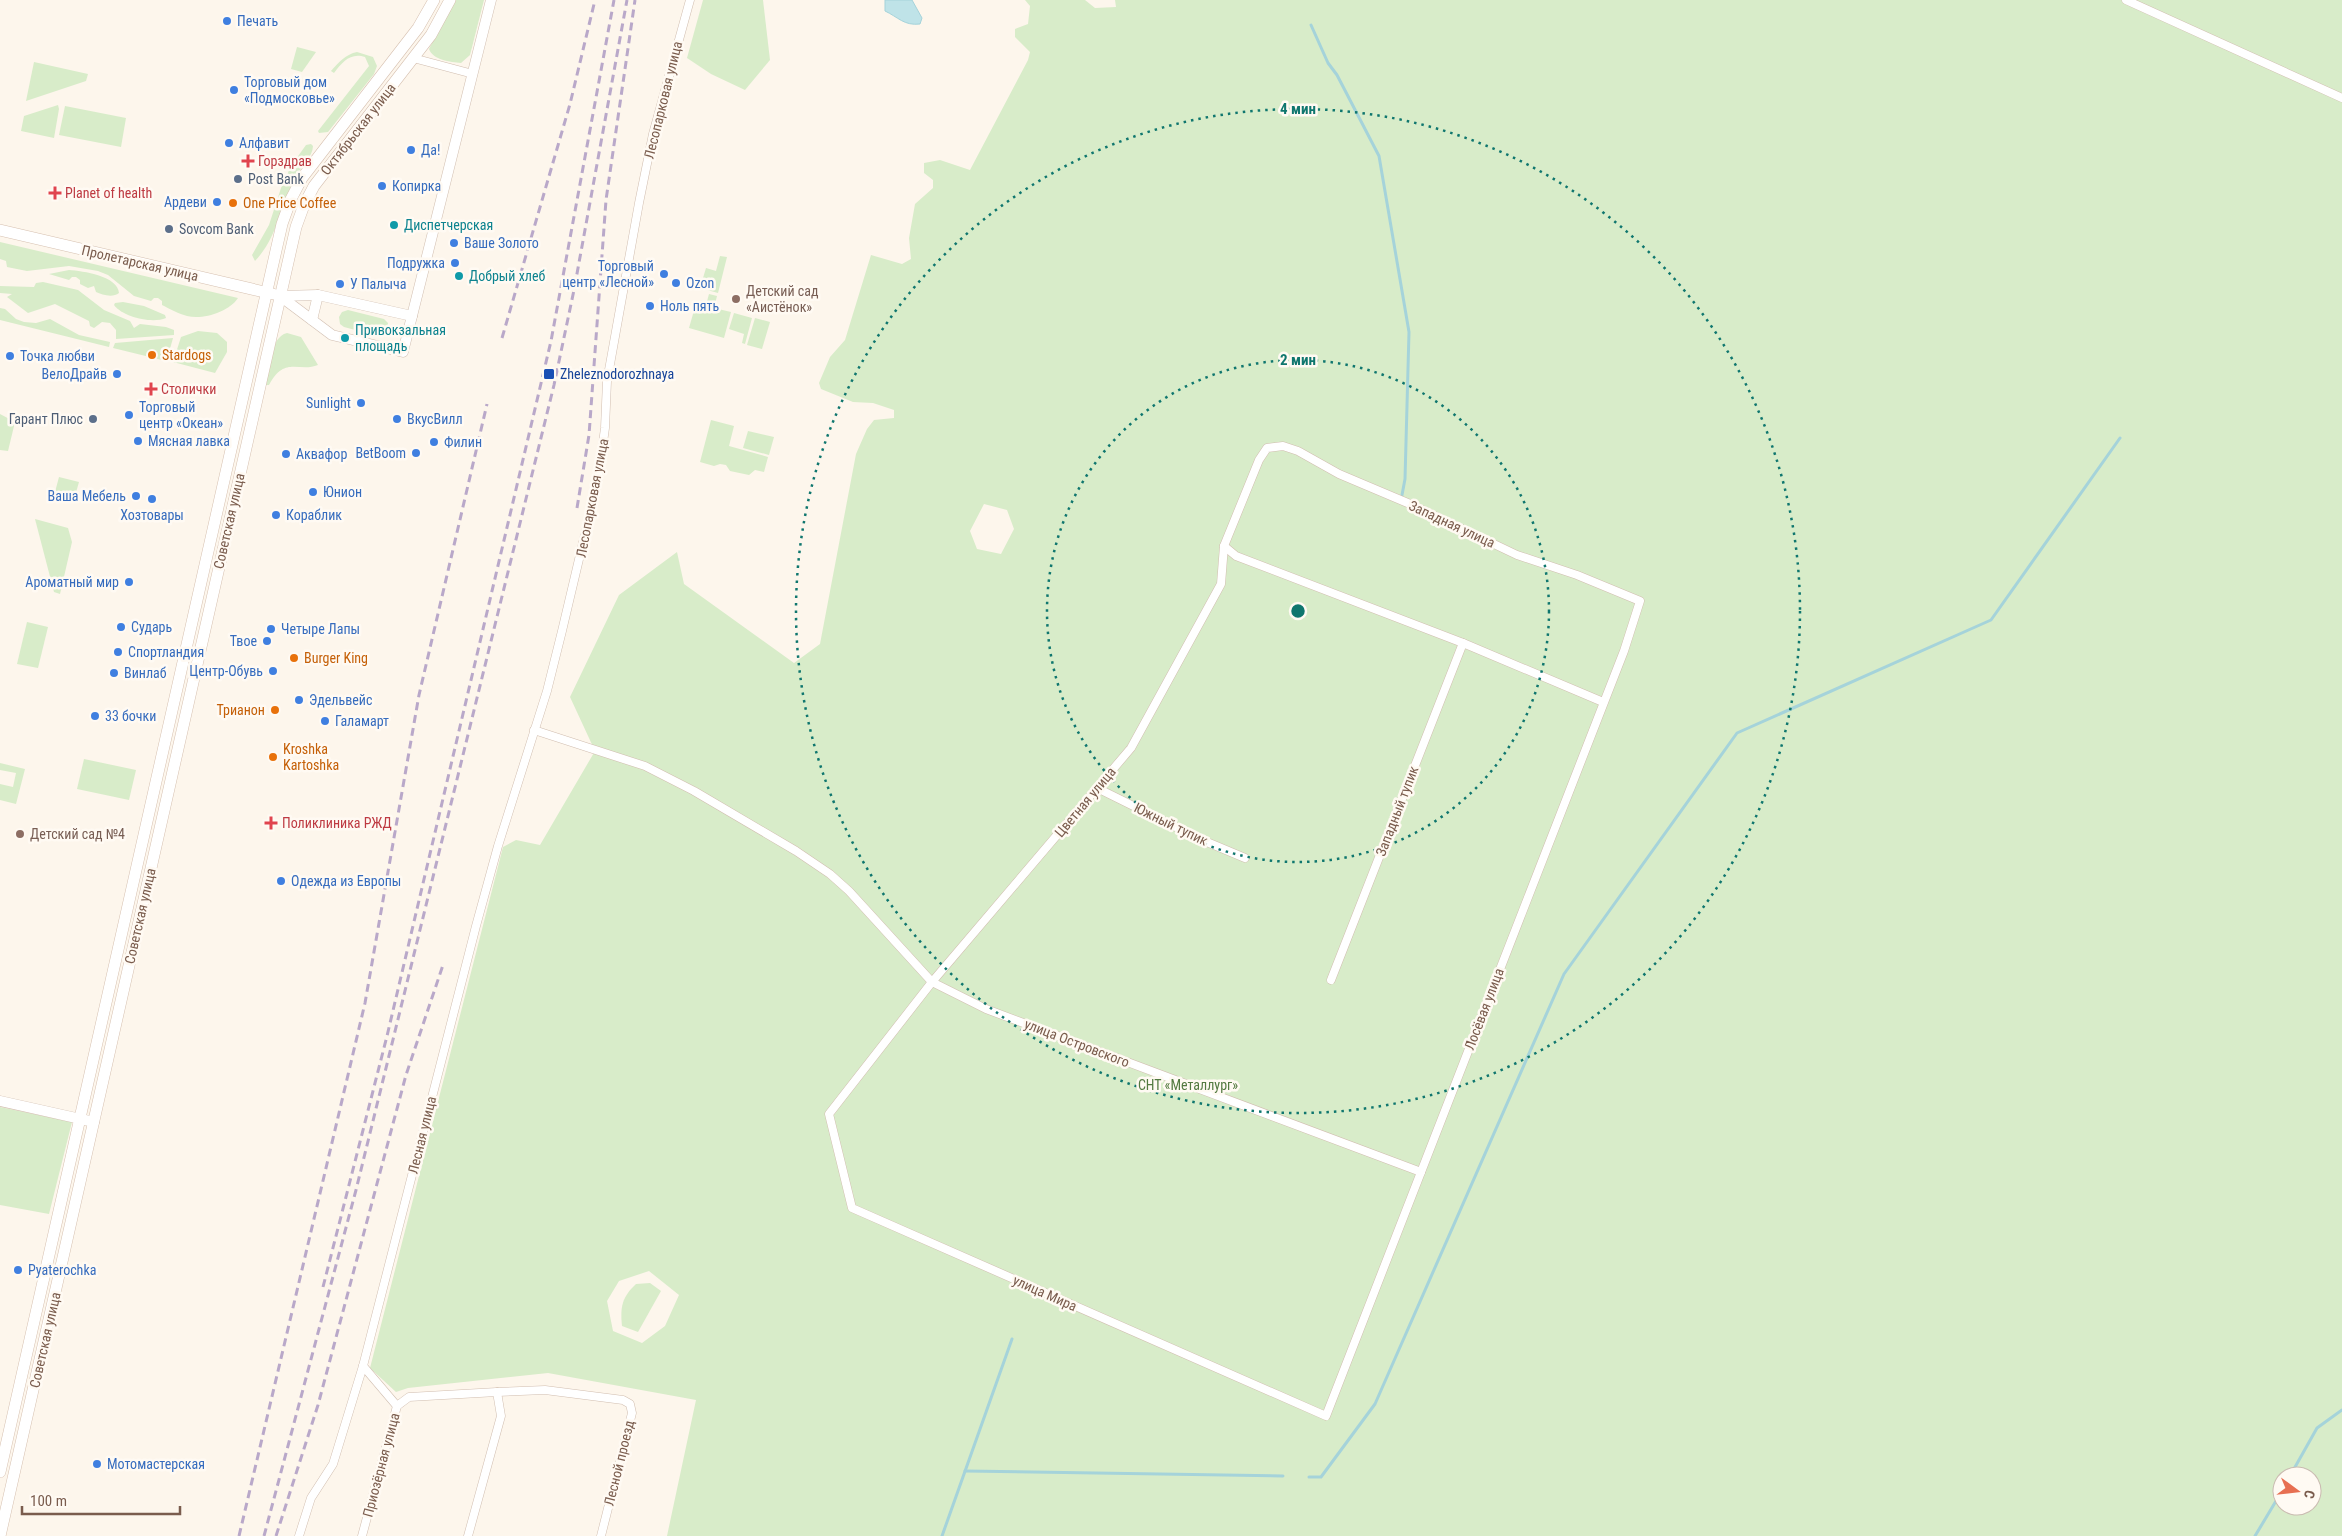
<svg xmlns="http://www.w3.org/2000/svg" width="2342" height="1536" font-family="'Roboto Condensed',sans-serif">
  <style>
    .green { fill: #d8ecc9; fill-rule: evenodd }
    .water { fill: #bfe3e8; stroke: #a5d3da }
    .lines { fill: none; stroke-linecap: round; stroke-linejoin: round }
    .stream { stroke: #a5d3da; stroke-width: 3 }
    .minor-casing { stroke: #d1beb0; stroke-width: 9 }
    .tertiary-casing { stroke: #d1beb0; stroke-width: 11 }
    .secondary-casing { stroke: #d6c0b0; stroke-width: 12 }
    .minor { stroke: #fff; stroke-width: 8 }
    .tertiary { stroke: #fff; stroke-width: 10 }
    .secondary { stroke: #fff; stroke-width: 11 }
    .rail { stroke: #b9a8c9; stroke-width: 3; stroke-dasharray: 8 5; stroke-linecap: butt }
    .ring { fill: none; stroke: #0f766e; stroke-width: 2.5; stroke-dasharray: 2.5 5 }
    .shop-dot { fill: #3f7fe0; stroke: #fffaf3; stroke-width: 2 }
    .health-dot { fill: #e0444e; stroke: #fffaf3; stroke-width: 2 }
    .service-dot { fill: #5c6f8a; stroke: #fffaf3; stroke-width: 2 }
    .food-dot { fill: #e8710a; stroke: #fffaf3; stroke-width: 2 }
    .culture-dot { fill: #0f9aa8; stroke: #fffaf3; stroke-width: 2 }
    .education-dot { fill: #8d6e63; stroke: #fffaf3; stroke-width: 2 }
    .transit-dot { fill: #1a4fb4; stroke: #fffaf3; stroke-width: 2 }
    .labels { text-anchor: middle; stroke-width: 5; stroke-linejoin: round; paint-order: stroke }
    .shop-label { font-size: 14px; fill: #366cbe; stroke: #fffaf3; text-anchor: start }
    .street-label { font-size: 14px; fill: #7a5c4d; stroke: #fffaf3 }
    .health-label { font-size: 14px; fill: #be3a42; stroke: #fffaf3; text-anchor: start }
    .service-label { font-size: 14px; fill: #4e5e75; stroke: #fffaf3; text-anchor: start }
    .food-label { font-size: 14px; fill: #c56008; stroke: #fffaf3; text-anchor: start }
    .culture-label { font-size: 14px; fill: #0d838f; stroke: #fffaf3; text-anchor: start }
    .education-label { font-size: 14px; fill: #785e54; stroke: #fffaf3; text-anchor: start }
    .transit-label { font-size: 14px; fill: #164399; stroke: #fffaf3; text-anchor: start }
    .park-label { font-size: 14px; fill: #537a41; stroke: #fffaf3 }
    .centre { fill: #0f766e; stroke: #fffaf3; stroke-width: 2.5 }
    .ring-label { font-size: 15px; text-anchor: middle; font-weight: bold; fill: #0f766e; stroke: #fffaf3; stroke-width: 5; stroke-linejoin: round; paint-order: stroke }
  </style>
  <rect width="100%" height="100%" fill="#fdf6ec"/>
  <g class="green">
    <path d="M454 0H484L470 55 461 63C450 62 433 60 429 49Z"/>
    <polygon points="703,0 763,0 770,60 745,90 711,74 687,58"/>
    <path d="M1025 0H1085L1095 8 1116 7 1115 0H2342V1536H667L696 1400 548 1373 408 1388 396 1392 370 1368 503 847 516 840 540 845 595 751 570 697 619 595 677 552 684 584 794 663 820 644 856 454 867 429 874 420 894 418V410L873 403 853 402 821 389 819 383 830 357 845 340 871 255 902 264 911 259 909 238 915 204 933 188V180L924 173V163L940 160 970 170 1028 60 1030 52 1015 37V29L1028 24 1030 6ZM984 504 1007 510 1014 529 1001 554 977 549 970 531ZM649 1271 679 1295 665 1326 642 1343 613 1331 607 1301 619 1281ZM2282 1476H2312V1506H2282Z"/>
    <polygon points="297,47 316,52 302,72 291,69"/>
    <path d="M357 52 373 57 377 66 374 74 328 132 319 133 318 131 369 66 365 57C351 52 342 62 334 73L331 71C338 63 346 54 357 52Z"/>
    <polygon points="34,62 88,74 86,81 26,101"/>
    <polygon points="58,105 59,109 54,138 21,131 24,116"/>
    <polygon points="65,106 126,118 121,147 59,135"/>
    <path d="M311 144 313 146C313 156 301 167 296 176 281 204 278 237 255 261L252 255 269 225 281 188 291 166 306 145Z"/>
    <path d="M0 242 238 298C229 312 203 320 187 316 179 314 170 309 162 305V301L158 298H154L151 301 134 296 108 275 98 271 69 266 27 271 7 267 6 261 0 259Z"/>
    <polygon points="720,256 727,257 718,293 700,288 706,268 716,271"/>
    <path d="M69 270C83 271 118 276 119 293 113 298 102 295 96 292L94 286 88 288 80 284V280L76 277H72L69 280 49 274Z"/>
    <polygon points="43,282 78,290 104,310 130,321 134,328 140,324 166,327 174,330 174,335 116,339 116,330 110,323 102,322 94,328 90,326 89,321 55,304 28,313 7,297 12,294 0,293 0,286 34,287 36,283"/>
    <polygon points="709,294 717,296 714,308 731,312 724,338 689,328 695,307 705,309"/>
    <path d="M123 302 144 306 165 315 166 318C152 324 123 317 114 305L115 303Z"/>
    <polygon points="0,308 5,309 16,319 24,322 36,323 50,319 79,335 110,342 109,347 0,320"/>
    <polygon points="348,310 384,319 388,323 387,332 378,336 344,327 340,324 339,317 342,312"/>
    <polygon points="734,313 752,318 745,344 742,343 744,334 729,329"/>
    <polygon points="755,318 770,322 762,349 747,345"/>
    <polygon points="198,331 217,333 227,342 227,352 215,373 173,362 181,337"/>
    <path d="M287 333 301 337 318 365C299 373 285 355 269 385H266C269 369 270 337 287 333Z"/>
    <polygon points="173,338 168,356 162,360 113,348 115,343"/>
    <polygon points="0,414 15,422 8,451 0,450"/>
    <polygon points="711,420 734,426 729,446 768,457 764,472 755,470 749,475 730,471 726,465 720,464 714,466 700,462"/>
    <polygon points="748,431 774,437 769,455 743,448"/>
    <polygon points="59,477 79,482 75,496 55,492"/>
    <polygon points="35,519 68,528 72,542 60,594 54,592"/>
    <polygon points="27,622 48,627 38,668 17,664"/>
    <polygon points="84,759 136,770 129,800 77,789"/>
    <polygon points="0,763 25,769 16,804 0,800 0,784 13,787 16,773 0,770"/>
    <polygon points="0,1107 72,1122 49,1214 0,1205"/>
    <path d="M650 1283 661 1291 638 1332 622 1326C620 1307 622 1297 636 1284Z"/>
  </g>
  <path class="water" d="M885 0H912L922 18 920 24C904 26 898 17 885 11Z"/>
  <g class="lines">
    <g class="stream">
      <polyline points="1311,25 1328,63 1337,75 1379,156 1409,332 1405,479 1402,495"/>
      <polyline points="965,1471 1283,1476"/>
      <polyline points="2290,1476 2317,1428 2342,1410"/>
      <polyline points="1309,1477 1321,1477 1375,1404 1564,974 1737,733 1991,620 2120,438"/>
      <polyline points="942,1536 1012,1339"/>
      <polyline points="2255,1536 2282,1491"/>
    </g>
    <g class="minor-casing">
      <g id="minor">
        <polyline points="2126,0 2342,98"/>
        <polyline points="413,58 473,74"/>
        <polygon points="1283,446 1298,451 1339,474 1410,504 1517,555 1577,575 1640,601 1624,651 1326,1416 852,1208 829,1114 932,982 1131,748 1221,584 1224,546 1259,460 1267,448"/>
        <polyline points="1224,546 1236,556 1463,643 1603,702"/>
        <polyline points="534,730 645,766 694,791 796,851 830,874 849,891 932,982 986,1009 1421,1172"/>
        <polyline points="1097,788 1202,840 1245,858"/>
        <polyline points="1331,980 1463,643"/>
        <polyline points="363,1366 397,1406"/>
        <polyline points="497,1392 545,1390 623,1400 630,1404 632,1413 601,1536"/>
        <polyline points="299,1536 311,1498 333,1464 363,1366 476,926 498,846 547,691 562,631 598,479 605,428 607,381 639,203 653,134 690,0"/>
        <polyline points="362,1536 397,1406 409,1397 497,1392 501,1416 468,1536"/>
      </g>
    </g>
    <g class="tertiary-casing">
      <g id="tertiary">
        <polyline points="280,296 332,335 403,352 491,0"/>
        <polyline points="280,296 318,295 412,316"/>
        <polyline points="312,320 318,295"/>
        <polyline points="0,1101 94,1122"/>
      </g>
    </g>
    <g class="secondary-casing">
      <g id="secondary">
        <polyline points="0,230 273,294"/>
        <polyline points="0,1472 282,224 291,199 302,178 418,28 434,0"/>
        <polyline points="0,1536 296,227 304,205 314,186 431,35 450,0"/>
      </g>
    </g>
    <use href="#minor" class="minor"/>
    <use href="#tertiary" class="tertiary"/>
    <use href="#secondary" class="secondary"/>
    <g class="rail">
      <polyline points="502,338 570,104 595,0"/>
      <polyline points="577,508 589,435 606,200 635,0"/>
      <polyline points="323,1287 387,1036 551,341 614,0"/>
      <polyline points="239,1536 365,1003 419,695 487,404"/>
      <polyline points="264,1536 356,1190 554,385 574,290 627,0"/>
      <polyline points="276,1536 318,1405 406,1075 443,965"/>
    </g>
  </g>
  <g class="ring">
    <circle cx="1298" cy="611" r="251"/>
    <circle cx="1298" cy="611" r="502"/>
  </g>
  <g class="shop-dot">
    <circle cx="227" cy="21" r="5"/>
    <circle cx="234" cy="90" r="5"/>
    <circle cx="229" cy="143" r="5"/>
    <circle cx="411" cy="150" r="5"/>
    <circle cx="382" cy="186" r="5"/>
    <circle cx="217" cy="202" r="5"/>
    <circle cx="454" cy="243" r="5"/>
    <circle cx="455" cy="263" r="5"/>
    <circle cx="664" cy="274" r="5"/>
    <circle cx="676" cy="283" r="5"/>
    <circle cx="340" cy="284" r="5"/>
    <circle cx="650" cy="306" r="5"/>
    <circle cx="10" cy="356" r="5"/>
    <circle cx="117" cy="374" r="5"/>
    <circle cx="361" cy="403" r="5"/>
    <circle cx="129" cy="415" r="5"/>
    <circle cx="397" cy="419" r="5"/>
    <circle cx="138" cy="441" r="5"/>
    <circle cx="434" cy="442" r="5"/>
    <circle cx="416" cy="453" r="5"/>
    <circle cx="286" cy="454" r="5"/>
    <circle cx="313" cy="492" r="5"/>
    <circle cx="136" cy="496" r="5"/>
    <circle cx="152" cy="499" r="5"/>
    <circle cx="276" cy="515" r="5"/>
    <circle cx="129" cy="582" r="5"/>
    <circle cx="121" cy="627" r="5"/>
    <circle cx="271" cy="629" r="5"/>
    <circle cx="267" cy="641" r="5"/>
    <circle cx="118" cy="652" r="5"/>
    <circle cx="273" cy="671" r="5"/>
    <circle cx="114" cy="673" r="5"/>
    <circle cx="299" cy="700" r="5"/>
    <circle cx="95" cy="716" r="5"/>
    <circle cx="325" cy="721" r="5"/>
    <circle cx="281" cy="881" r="5"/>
    <circle cx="18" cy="1270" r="5"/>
    <circle cx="97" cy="1464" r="5"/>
  </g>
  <g class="health-dot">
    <path d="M245.5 153.5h5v5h5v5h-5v5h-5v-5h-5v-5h5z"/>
    <path d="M52.5 185.5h5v5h5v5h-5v5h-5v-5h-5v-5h5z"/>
    <path d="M148.5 381.5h5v5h5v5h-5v5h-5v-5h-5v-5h5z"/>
    <path d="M268.5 815.5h5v5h5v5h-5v5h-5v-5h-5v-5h5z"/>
  </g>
  <g class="service-dot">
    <circle cx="238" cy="179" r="5"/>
    <circle cx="169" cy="229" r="5"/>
    <circle cx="93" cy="419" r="5"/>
  </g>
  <g class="food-dot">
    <circle cx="233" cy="203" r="5"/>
    <circle cx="152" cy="355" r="5"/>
    <circle cx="294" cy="658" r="5"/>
    <circle cx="275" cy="710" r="5"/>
    <circle cx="273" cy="757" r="5"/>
  </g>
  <g class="culture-dot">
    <circle cx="394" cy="225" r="5"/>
    <circle cx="459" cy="276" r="5"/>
    <circle cx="345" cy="338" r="5"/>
  </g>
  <g class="education-dot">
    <circle cx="736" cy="299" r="5"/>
    <circle cx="20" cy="834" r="5"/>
  </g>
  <rect class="transit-dot" x="543" y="368" width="12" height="12" rx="2.5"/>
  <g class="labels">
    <g class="shop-label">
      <text x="237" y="26">Печать</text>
      <text x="244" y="87">Торговый дом<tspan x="244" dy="16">«Подмосковье»</tspan></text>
      <text x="239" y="148">Алфавит</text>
      <text x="421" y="155">Да!</text>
      <text x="392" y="191">Копирка</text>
      <text x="207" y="207" text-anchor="end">Ардеви</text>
      <text x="464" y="248">Ваше Золото</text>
      <text x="445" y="268" text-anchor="end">Подружка</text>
      <text x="654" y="271" text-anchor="end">Торговый<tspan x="654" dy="16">центр «Лесной»</tspan></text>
      <text x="686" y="288">Ozon</text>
      <text x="350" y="289">У Палыча</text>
      <text x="660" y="311">Ноль пять</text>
      <text x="20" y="361">Точка любви</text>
      <text x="107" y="379" text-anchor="end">ВелоДрайв</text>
      <text x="351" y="408" text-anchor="end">Sunlight</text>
      <text x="139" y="412">Торговый<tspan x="139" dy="16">центр «Океан»</tspan></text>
      <text x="407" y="424">ВкусВилл</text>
      <text x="148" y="446">Мясная лавка</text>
      <text x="444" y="447">Филин</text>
      <text x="406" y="458" text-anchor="end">BetBoom</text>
      <text x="296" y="459">Аквафор</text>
      <text x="323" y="497">Юнион</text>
      <text x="126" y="501" text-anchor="end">Ваша Мебель</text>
      <text x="152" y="520" text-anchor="middle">Хозтовары</text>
      <text x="286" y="520">Кораблик</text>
      <text x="119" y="587" text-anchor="end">Ароматный мир</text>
      <text x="131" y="632">Сударь</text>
      <text x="281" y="634">Четыре Лапы</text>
      <text x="257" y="646" text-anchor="end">Твое</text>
      <text x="128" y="657">Спортландия</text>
      <text x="263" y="676" text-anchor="end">Центр-Обувь</text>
      <text x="124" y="678">Винлаб</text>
      <text x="309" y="705">Эдельвейс</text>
      <text x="105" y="721">33 бочки</text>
      <text x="335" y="726">Галамарт</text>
      <text x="291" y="886">Одежда из Европы</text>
      <text x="28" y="1275">Pyaterochka</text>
      <text x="107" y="1469">Мотомастерская</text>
    </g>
    <g class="street-label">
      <text transform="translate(663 100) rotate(-76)" y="5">Лесопарковая улица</text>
      <text transform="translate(358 129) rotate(-52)" y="5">Октябрьская улица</text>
      <text transform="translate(140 263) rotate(13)" y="5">Пролетарская улица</text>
      <text transform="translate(592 498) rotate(-79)" y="5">Лесопарковая улица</text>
      <text transform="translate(229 521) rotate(-77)" y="5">Советская улица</text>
      <text transform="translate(1452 524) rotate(25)" y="5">Западная улица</text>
      <text transform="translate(1085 802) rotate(-50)" y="5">Цветная улица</text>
      <text transform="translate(1397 811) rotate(-69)" y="5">Западный тупик</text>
      <text transform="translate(1171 824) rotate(26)" y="5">Южный тупик</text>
      <text transform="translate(140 916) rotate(-77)" y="5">Советская улица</text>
      <text transform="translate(1484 1009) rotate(-69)" y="5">Лосёвая улица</text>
      <text transform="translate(1077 1043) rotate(21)" y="5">улица Островского</text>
      <text transform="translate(422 1135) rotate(-76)" y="5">Лесная улица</text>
      <text transform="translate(1045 1293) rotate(24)" y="5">улица Мира</text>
      <text transform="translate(45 1340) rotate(-77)" y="5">Советская улица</text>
      <text transform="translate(619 1463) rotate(-76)" y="5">Лесной проезд</text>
      <text transform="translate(381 1465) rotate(-75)" y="5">Приозёрная улица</text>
    </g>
    <g class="health-label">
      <text x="258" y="166">Горздрав</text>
      <text x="65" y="198">Planet of health</text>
      <text x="161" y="394">Столички</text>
      <text x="282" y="828">Поликлиника РЖД</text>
    </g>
    <g class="service-label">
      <text x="248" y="184">Post Bank</text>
      <text x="179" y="234">Sovcom Bank</text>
      <text x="83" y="424" text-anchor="end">Гарант Плюс</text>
    </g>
    <g class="food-label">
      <text x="243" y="208">One Price Coffee</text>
      <text x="162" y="360">Stardogs</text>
      <text x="304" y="663">Burger King</text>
      <text x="265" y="715" text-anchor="end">Трианон</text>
      <text x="283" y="754">Kroshka<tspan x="283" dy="16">Kartoshka</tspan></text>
    </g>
    <g class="culture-label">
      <text x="404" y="230">Диспетчерская</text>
      <text x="469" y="281">Добрый хлеб</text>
      <text x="355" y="335">Привокзальная<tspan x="355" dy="16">площадь</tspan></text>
    </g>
    <g class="education-label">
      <text x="746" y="296">Детский сад<tspan x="746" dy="16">«Аистёнок»</tspan></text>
      <text x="30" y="839">Детский сад №4</text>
    </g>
    <g class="transit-label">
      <text x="560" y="379">Zheleznodorozhnаyа</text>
    </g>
    <g class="park-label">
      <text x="1188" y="1090">СНТ «Металлург»</text>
    </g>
  </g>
  <circle cx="1298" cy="611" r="8" class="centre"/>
  <g class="ring-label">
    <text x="1298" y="114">4 мин</text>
    <text x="1298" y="365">2 мин</text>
  </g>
  <g transform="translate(2297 1491) rotate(105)"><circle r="24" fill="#fffaf3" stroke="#cabbb1"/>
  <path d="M0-4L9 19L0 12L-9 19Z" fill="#e76f51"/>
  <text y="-8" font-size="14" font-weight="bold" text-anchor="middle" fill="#7a5c4d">С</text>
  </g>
  <path d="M22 1506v8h158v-8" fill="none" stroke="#7a5c4d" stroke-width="2.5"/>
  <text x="30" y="1506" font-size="15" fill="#7a5c4d" stroke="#fffaf3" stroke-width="4" paint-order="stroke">100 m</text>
</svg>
